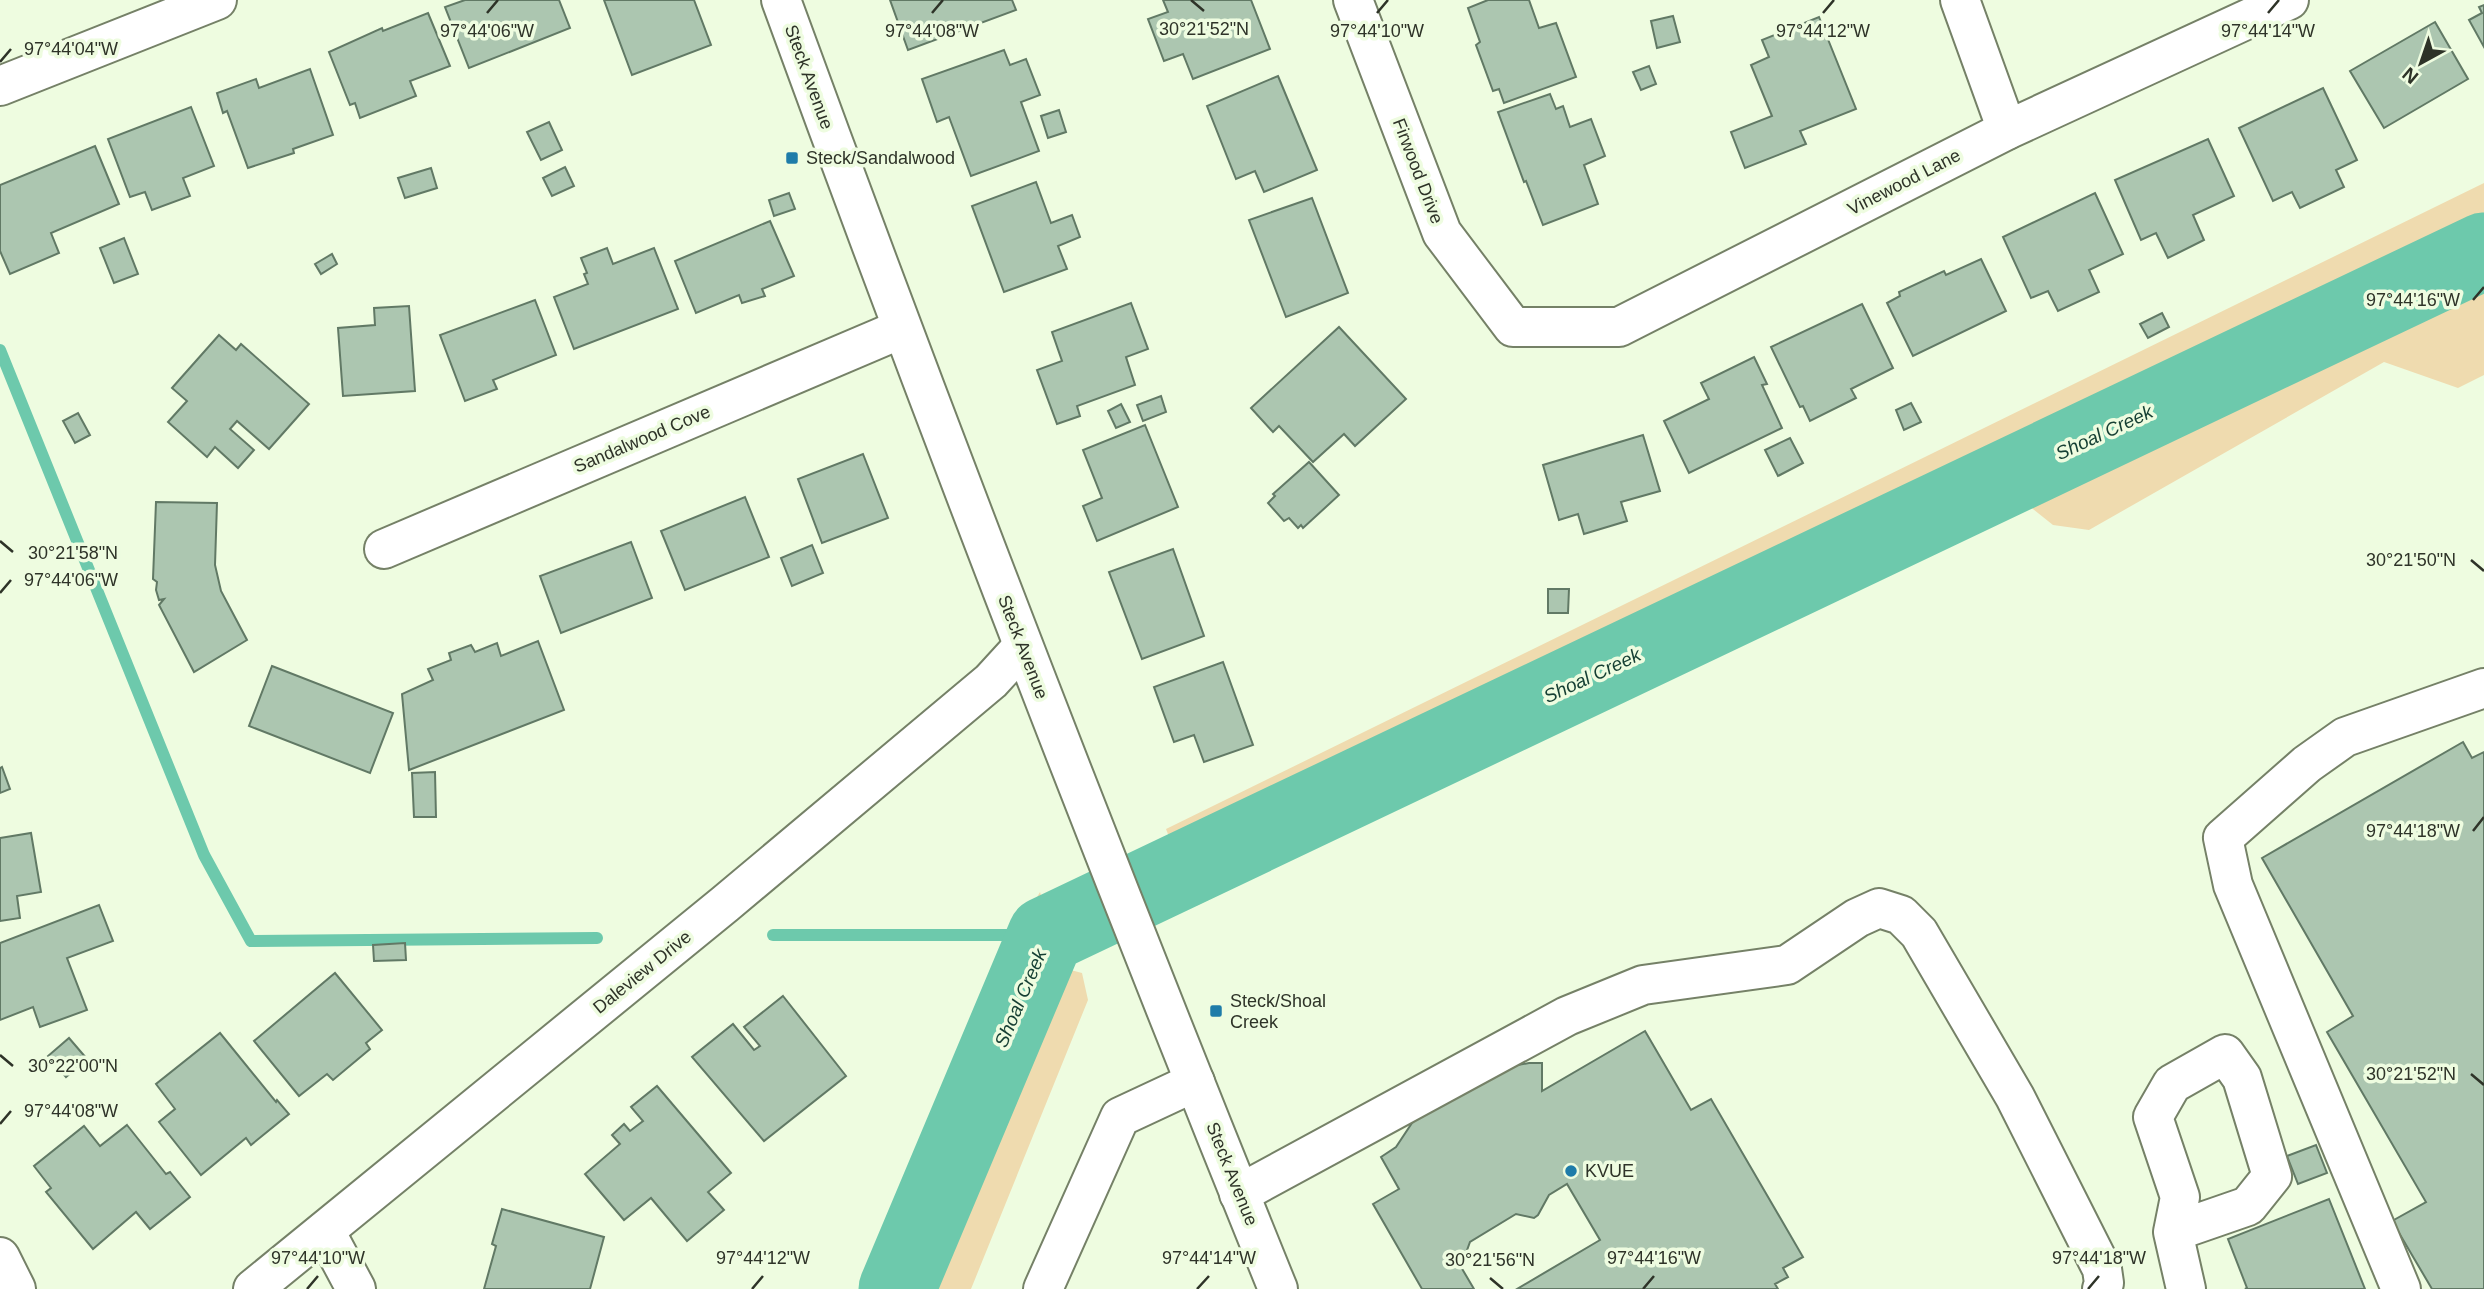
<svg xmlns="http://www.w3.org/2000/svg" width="2484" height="1289" font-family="Arial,sans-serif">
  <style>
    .green { fill: #efdbaf }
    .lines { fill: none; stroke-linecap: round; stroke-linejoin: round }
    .stream { stroke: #6dc9ac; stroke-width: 12 }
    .river { stroke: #6dc9ac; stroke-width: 77 }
    .building { fill: #acc6b0; stroke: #617965; stroke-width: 2 }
    .minor-casing { stroke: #758167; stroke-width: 42 }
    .minor { stroke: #fff; stroke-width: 38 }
    .ticks { fill: none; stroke: #2e3328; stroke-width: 2.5 }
    .poi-dot { fill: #1e7ca9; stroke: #eefce0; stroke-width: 2.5 }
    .labels { text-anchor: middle; stroke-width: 7; stroke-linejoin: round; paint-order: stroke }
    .street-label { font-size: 18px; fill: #2e3328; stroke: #eefce0 }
    .poi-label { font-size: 18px; fill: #2e3328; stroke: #eefce0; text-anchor: start }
    .water-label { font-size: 19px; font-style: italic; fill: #153f33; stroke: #eefce0 }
    .ticks-label { font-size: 18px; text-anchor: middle; fill: #2e3328; stroke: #eefce0; stroke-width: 7; stroke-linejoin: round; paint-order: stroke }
  </style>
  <rect width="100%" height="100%" fill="#eefce0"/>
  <g class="green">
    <polygon points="2484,183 2484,375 2458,388 2384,362 2089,530 2053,525 2023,501 1196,906 1166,829"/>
    <polygon points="1040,892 1063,968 1082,973 1088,1000 971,1289 861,1289 992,977"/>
  </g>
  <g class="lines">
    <g class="stream">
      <polyline points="0,350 204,855 251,941 597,938"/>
      <polyline points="773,935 1046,935"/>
    </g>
    <polyline class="river" points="897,1289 1046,935 2484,251"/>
  </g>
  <g class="building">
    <polygon points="465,0 559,0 570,28 469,68 445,7"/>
    <polygon points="604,0 694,0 711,45 632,75"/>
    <polygon points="890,0 1012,0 1016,10 908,50"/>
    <polygon points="1163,0 1251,0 1270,49 1193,79 1183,54 1164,61 1148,19 1168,12"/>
    <polygon points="1488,0 1529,0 1539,28 1556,23 1576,77 1504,103 1499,89 1493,91 1476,45 1480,42 1468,8"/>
    <polygon points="2484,5 2484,47 2469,20 2482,13 2479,7"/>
    <polygon points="428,13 450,66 410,81 416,96 360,118 355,103 350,105 329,52 382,28 383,31"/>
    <polygon points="1673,16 1680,42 1657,48 1651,21"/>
    <polygon points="1819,17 1856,109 1800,131 1806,144 1745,168 1731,132 1772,116 1751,65 1769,57 1762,40"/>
    <polygon points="2435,22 2468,79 2384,128 2350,71"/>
    <polygon points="1004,50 1010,65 1026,59 1040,95 1021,102 1039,151 971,176 949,117 937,122 922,79"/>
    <polygon points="1649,66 1656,84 1641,90 1633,72"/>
    <polygon points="310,69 333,135 293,149 294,153 248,168 227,111 223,113 217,93 256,79 259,88"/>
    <polygon points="1278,76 1317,170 1264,192 1255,171 1236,179 1207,106"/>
    <polygon points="2323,88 2357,160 2336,170 2344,187 2300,208 2292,192 2273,201 2239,128"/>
    <polygon points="1550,94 1556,109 1563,106 1570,127 1591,119 1605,156 1584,165 1598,204 1543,225 1526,181 1524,182 1498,112"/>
    <polygon points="191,107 214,166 183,178 190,196 152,210 145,192 130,197 108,139"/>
    <polygon points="1059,110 1066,132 1048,138 1041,116"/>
    <polygon points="549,122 562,150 541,160 527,132"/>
    <polygon points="2208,139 2234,196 2193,215 2204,240 2168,258 2156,233 2141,240 2115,180"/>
    <polygon points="95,146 119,204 51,233 59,253 10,274 0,251 0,185"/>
    <polygon points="565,167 574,186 552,196 543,178"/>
    <polygon points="431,168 437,188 405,198 398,178"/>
    <polygon points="1036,182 1051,223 1072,215 1080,237 1058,246 1067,269 1004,292 972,206"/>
    <polygon points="789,193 795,209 774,216 769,200"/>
    <polygon points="2095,193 2123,254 2089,270 2099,292 2058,311 2048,291 2031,298 2003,237"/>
    <polygon points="1312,198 1348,293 1286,317 1249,220"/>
    <polygon points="770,221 794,276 762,289 765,296 742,303 739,295 696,313 675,261"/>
    <polygon points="124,238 138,274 114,283 100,248"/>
    <polygon points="607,248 613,264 654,248 678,309 574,349 554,297 588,284 584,274 587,273 581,258"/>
    <polygon points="332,254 337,264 321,274 315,264"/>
    <polygon points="1981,259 2006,311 1913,356 1887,303 1900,296 1899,292 1944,271 1946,275"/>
    <polygon points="535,300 556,355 493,380 497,389 465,401 440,335"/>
    <polygon points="1131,303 1148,349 1126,357 1135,385 1077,406 1080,416 1057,424 1037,370 1062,361 1052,332"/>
    <polygon points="1862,304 1893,368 1851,389 1856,398 1810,421 1803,406 1800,407 1771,347"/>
    <polygon points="409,306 415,391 343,396 338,328 375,325 374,308"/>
    <polygon points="2162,313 2169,327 2148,338 2140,324"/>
    <polygon points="1339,327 1406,399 1355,446 1344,434 1313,462 1279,426 1273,432 1251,408"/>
    <polygon points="219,335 236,350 241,344 309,404 269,449 237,421 230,429 254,450 238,468 215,447 207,457 168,422 187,401 172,388"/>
    <polygon points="1754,357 1767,384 1762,385 1782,428 1689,473 1664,421 1709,399 1701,383"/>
    <polygon points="1161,396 1166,412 1143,421 1137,405"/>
    <polygon points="1911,403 1921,422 1904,430 1896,410"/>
    <polygon points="1121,404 1130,422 1116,428 1108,411"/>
    <polygon points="78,413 90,435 75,443 63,421"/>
    <polygon points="1145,425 1178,507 1097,541 1083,506 1102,498 1083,450"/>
    <polygon points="1643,435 1660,491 1621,502 1627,521 1584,534 1578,514 1559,520 1543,465"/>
    <polygon points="1790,438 1803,463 1778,476 1765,450"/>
    <polygon points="863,454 888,518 822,543 798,479"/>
    <polygon points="1309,462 1339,495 1303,528 1301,525 1298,528 1289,518 1284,521 1268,503 1275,496 1273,494"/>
    <polygon points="745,497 769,557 685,590 661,531"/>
    <polygon points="156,502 217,503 215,565 221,591 247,640 194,672 159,605 164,599 159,600 156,590 157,582 153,579"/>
    <polygon points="631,542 652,598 561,633 540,576"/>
    <polygon points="812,545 823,573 792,586 781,558"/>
    <polygon points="1173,549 1204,636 1142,659 1109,572"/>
    <polygon points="1548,589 1569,589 1568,613 1548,613"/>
    <polygon points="538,641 564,710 409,770 402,694 433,680 428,669 451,660 449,653 471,645 475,652 497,643 501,656"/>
    <polygon points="1223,662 1253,745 1204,762 1194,735 1174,742 1154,687"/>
    <polygon points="272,666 393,713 370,773 249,726"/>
    <polygon points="2463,742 2472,758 2484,752 2484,1289 2432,1289 2392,1221 2426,1202 2327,1032 2353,1016 2262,858"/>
    <polygon points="2,767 10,789 0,793 0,768"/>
    <polygon points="435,772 436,817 414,817 412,773"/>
    <polygon points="31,833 41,892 17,896 20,918 0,921 0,838"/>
    <polygon points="99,905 113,941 67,958 87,1010 40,1027 33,1007 0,1020 0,943"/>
    <polygon points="405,943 406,960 374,961 373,945"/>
    <polygon points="335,973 382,1030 366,1043 370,1049 333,1080 327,1074 299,1096 254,1041"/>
    <polygon points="783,996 846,1076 764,1141 692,1057 733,1024 754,1050 760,1046 744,1027"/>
    <polygon points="1645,1031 1691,1110 1711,1099 1803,1257 1783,1268 1788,1277 1775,1284 1778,1289 1517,1289 1600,1240 1567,1184 1549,1195 1538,1215 1534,1218 1516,1214 1470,1242 1461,1267 1474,1289 1422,1289 1373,1204 1399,1189 1381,1157 1396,1147 1412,1123 1445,1092 1490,1070 1529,1063 1542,1063 1542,1091"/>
    <polygon points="220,1033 276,1102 277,1100 289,1114 251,1145 246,1138 201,1175 159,1122 175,1109 156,1084"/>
    <polygon points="69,1038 87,1059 66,1077 48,1056"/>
    <polygon points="657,1086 731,1173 708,1192 724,1210 687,1241 651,1198 624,1220 585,1174 620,1144 612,1135 624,1124 630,1131 643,1121 631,1107"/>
    <polygon points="127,1125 166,1174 170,1172 190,1197 150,1229 136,1212 93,1249 46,1192 51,1188 34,1166 84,1126 100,1146"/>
    <polygon points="2316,1145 2327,1173 2298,1184 2287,1156"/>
    <polygon points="2329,1199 2365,1289 2245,1289 2247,1288 2228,1239"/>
    <polygon points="502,1209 604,1237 590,1289 484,1289 496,1246 492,1244"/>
  </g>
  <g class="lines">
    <g class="minor-casing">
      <g id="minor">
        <path d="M781 0C939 433 1105 862 1278 1289"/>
        <polyline points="1353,0 1442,233 1513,327 1619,327 2007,130 2289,0"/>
        <polyline points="1960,0 2007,130"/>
        <polyline points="0,86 217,0"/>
        <polyline points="384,549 901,329"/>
        <polyline points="1239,1194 1567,1016 1643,985 1787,965 1857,918 1879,908 1901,915 1919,933 2015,1097 2102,1269 2104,1283 2102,1289"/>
        <polyline points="325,1231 356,1289"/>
        <polyline points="2173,1232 2248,1206 2272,1176 2242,1078 2225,1054 2172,1084 2153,1117 2180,1197 2173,1232 2186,1289"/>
        <polyline points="0,1257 16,1289"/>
        <polyline points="253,1289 725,904 991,681 1023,646"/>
        <polyline points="1043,1289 1120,1117 1195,1082"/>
        <polyline points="2401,1289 2233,885 2223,838 2307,764 2345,737 2484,688"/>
      </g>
    </g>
    <use href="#minor" class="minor"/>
  </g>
  <path class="ticks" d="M1191 0 1204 11M487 13 498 0M932 13 943 0M1377 13 1388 0M1823 13 1834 0M2268 13 2279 0M0 62 11 49M2473 300 2484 287M0 541 13 552M2471 560 2484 571M0 593 11 580M2473 831 2484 817M0 1055 13 1066M2471 1074 2484 1085M0 1124 11 1111M1490 1278 1503 1289M307 1289 318 1276M752 1289 763 1276M1197 1289 1209 1276M1643 1289 1654 1276M2088 1289 2099 1276"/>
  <g class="poi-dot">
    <rect x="785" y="151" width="14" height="14" rx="3.5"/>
    <rect x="1209" y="1004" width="14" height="14" rx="3.5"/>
    <circle cx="1571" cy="1171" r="7"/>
  </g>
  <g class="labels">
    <g class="street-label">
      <text transform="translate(809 77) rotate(70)" y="6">Steck Avenue</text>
      <text transform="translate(1418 171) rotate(69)" y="6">Firwood Drive</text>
      <text transform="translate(1904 182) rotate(-27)" y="6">Vinewood Lane</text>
      <text transform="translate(642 439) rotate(-23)" y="6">Sandalwood Cove</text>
      <text transform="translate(1023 647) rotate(69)" y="6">Steck Avenue</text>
      <text transform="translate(642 972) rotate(-39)" y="6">Daleview Drive</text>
      <text transform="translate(1232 1174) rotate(68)" y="6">Steck Avenue</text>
    </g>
    <g class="poi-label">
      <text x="806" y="164">Steck/Sandalwood</text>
      <text x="1230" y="1007">Steck/Shoal<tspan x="1230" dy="21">Creek</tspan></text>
      <text x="1585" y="1177">KVUE</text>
    </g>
    <g class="water-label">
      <text transform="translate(2104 432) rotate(-25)" y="7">Shoal Creek</text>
      <text transform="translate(1592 675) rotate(-25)" y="7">Shoal Creek</text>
      <text transform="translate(1020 998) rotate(-67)" y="7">Shoal Creek</text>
    </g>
  </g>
  <g class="ticks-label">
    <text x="1204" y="35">30°21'52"N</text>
    <text x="487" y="37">97°44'06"W</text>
    <text x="932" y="37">97°44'08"W</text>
    <text x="1377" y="37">97°44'10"W</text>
    <text x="1823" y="37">97°44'12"W</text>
    <text x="2268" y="37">97°44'14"W</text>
    <text x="71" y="55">97°44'04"W</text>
    <text x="2413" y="306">97°44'16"W</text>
    <text x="73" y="559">30°21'58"N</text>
    <text x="2411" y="566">30°21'50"N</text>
    <text x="71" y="586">97°44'06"W</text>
    <text x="2413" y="837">97°44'18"W</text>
    <text x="73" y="1072">30°22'00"N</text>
    <text x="2411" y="1080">30°21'52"N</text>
    <text x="71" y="1117">97°44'08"W</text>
    <text x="318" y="1264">97°44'10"W</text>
    <text x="763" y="1264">97°44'12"W</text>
    <text x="1209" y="1264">97°44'14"W</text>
    <text x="1654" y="1264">97°44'16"W</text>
    <text x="2099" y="1264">97°44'18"W</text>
    <text x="1490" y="1266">30°21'56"N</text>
  </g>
  <g transform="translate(2421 63) rotate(220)" stroke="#eefce0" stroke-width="5" paint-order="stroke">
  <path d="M0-5L12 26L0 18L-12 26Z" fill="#2e3328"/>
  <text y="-10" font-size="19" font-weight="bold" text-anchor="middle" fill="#2e3328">N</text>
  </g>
</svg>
